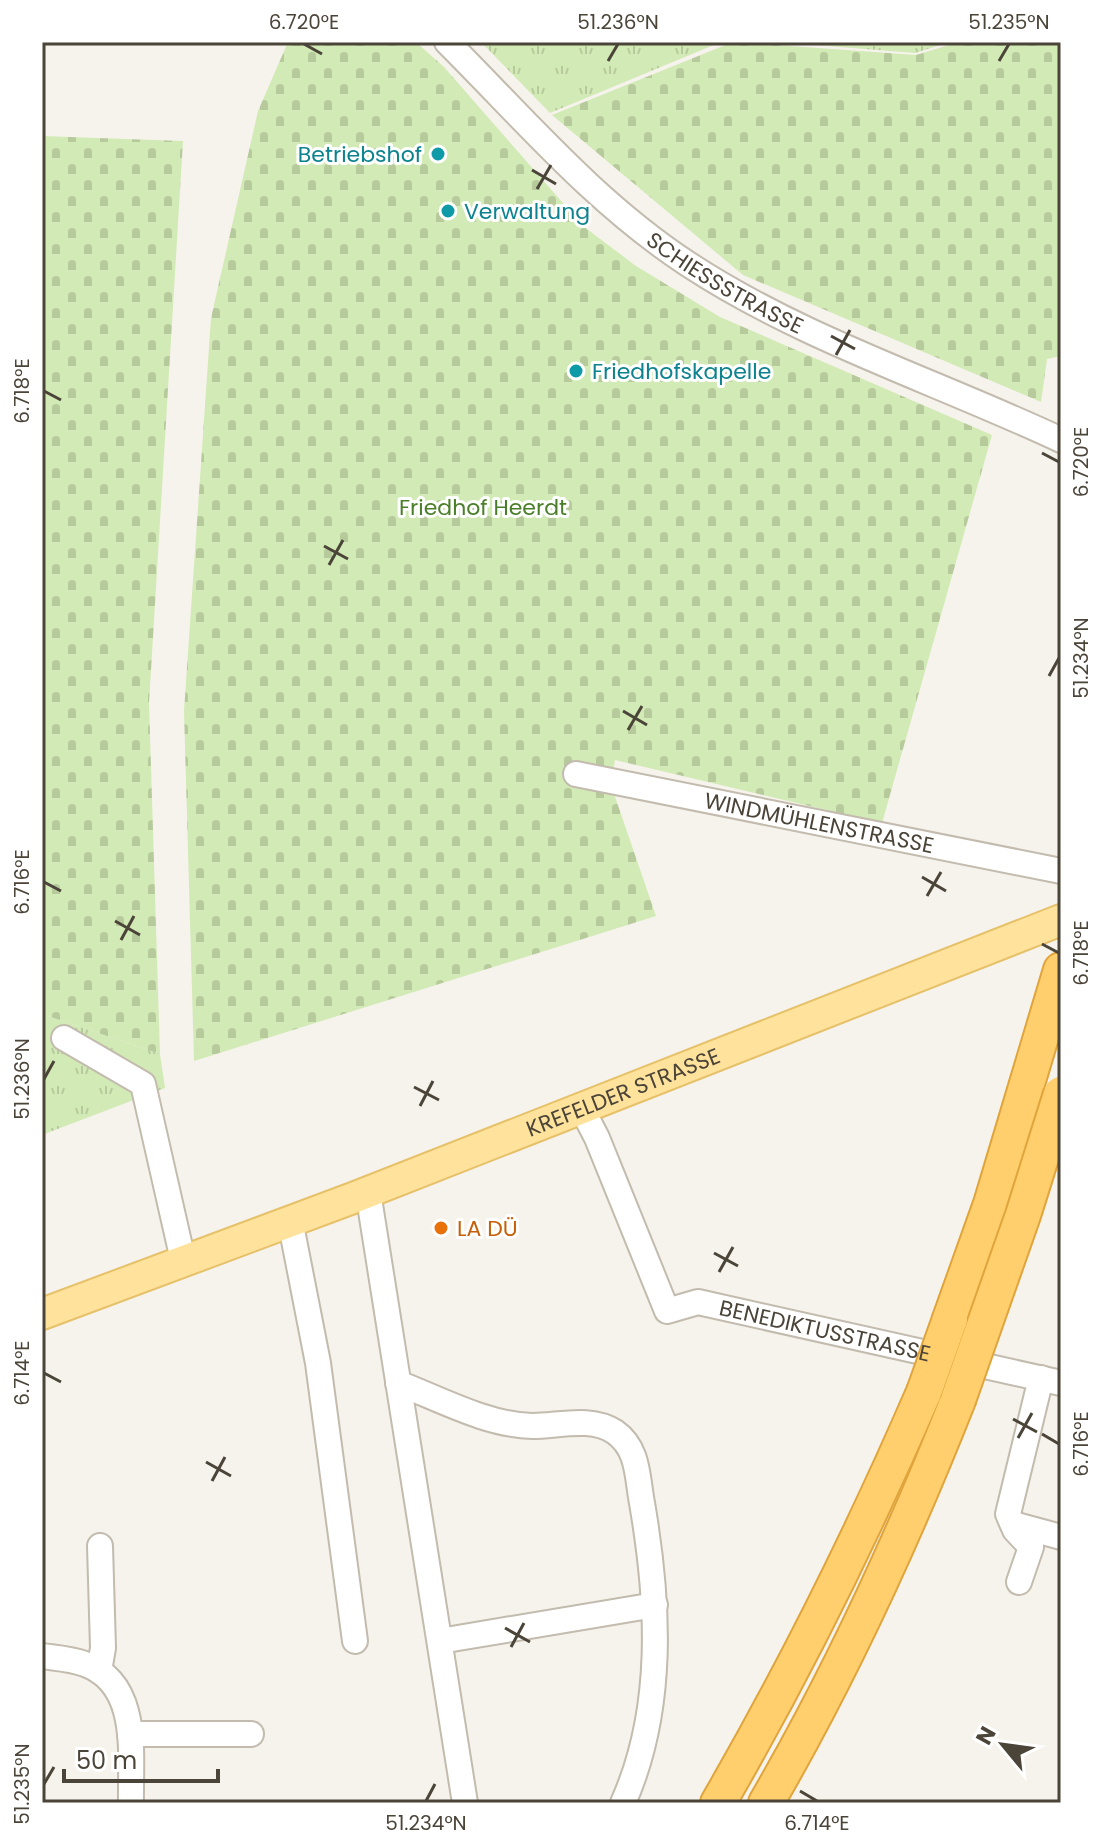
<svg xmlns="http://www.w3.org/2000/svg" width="1103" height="1845" font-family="Poppins,sans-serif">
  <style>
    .grass { fill: url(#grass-tufts) }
    .cemetery { fill: url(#cemetery-stones) }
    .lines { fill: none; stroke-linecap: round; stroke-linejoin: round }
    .minor-casing { stroke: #c2bbae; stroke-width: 28 }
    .major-casing { stroke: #e6c16a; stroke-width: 34 }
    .highway-casing { stroke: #e0a43c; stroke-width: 38 }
    .minor { stroke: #fff; stroke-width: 24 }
    .major { stroke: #ffe39c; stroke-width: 30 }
    .highway { stroke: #ffcf6e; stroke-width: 34 }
    .highway-bridge-casing { stroke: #e0a43c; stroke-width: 38; stroke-linecap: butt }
    .highway-bridge { stroke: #ffcf6e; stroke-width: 34 }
    .ticks { fill: none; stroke: #4b4439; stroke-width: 3 }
    .culture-dot { fill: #0f9aa8; stroke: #fff; stroke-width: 3 }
    .food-dot { fill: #e8710a; stroke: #fff; stroke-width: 3 }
    .labels { text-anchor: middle; stroke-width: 6; stroke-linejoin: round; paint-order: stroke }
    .culture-label { font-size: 22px; fill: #0d838f; stroke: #fff; text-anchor: start }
    .street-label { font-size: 22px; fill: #4b4439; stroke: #fff }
    .park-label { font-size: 22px; fill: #4a7f2a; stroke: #fff }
    .food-label { font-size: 22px; fill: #c56008; stroke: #fff; text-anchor: start }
    .neatline { fill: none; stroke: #4b4439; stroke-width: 3 }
    .ticks-label { font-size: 20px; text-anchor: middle; fill: #4b4439 }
  </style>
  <defs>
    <pattern id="grass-tufts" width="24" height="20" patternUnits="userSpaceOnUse" patternTransform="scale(2)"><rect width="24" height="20" fill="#d2eab5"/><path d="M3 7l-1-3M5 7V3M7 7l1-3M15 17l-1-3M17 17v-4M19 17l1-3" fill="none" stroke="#b6ca9c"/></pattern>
    <pattern id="cemetery-stones" width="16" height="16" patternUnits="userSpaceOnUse" patternTransform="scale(2)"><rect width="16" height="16" fill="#d2eab5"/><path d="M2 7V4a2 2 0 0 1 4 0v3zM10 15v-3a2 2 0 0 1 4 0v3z" fill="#b6ca9c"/></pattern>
  </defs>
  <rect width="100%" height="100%" fill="#f6f3ec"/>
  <g class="grass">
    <polygon points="481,42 721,42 550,113"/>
    <polygon points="777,42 950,42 915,53"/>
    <polygon points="42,1014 160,1054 165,1088 42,1135"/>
  </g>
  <g class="cemetery">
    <polygon points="288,42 416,42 444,67 583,226 636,266 720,317 992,435 882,823 615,760 611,785 656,916 194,1061 184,711 211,318 258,111"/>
    <polygon points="733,42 916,55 959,42 1061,42 1061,356 1047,359 1041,402 743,275 552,115"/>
    <polygon points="42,136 183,141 149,703 160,1054 42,1014"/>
  </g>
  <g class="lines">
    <g class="minor-casing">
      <g id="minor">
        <path id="s1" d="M447 42C525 120 595 203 688 264 802 339 938 382 1061 440"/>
        <path id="s2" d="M576 774 1061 871"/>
        <polyline points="64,1038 143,1084 183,1260"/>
        <path id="s3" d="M581 1107 597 1138 667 1311 698 1302 1061 1383"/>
        <polyline points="368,1192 465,1803"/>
        <polyline points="290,1220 318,1363 355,1641"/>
        <path d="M398 1383C440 1399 487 1425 532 1426 559 1426 591 1416 615 1432 639 1449 637 1477 642 1503 659 1602 665 1709 623 1803"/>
        <polyline points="1013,1524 1061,1537"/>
        <polyline points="1019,1582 1031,1547 1015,1530 1008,1514 1041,1378"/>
        <polyline points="440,1641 655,1605"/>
        <path d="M42 1656C56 1658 72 1659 85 1664 141 1684 130 1756 131 1803"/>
        <polyline points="99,1671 103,1648 100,1546"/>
        <polyline points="130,1734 251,1734"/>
      </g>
    </g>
    <g class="major-casing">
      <g id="major">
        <path id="s4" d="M42 1314 353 1198 1061 920"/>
      </g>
    </g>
    <g class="highway-casing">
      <g id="highway">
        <polyline points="950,1319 991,1204 1061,970"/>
        <path d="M718 1803C795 1670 863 1533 924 1392"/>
        <path d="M766 1803C841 1674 903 1539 958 1400"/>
      </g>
    </g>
    <use href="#minor" class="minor"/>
    <use href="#major" class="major"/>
    <use href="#highway" class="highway"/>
    <g class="highway-bridge-casing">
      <g id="highway-bridge">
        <polyline points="924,1392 950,1319"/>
        <polyline points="958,1400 1023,1215 1061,1094"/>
      </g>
    </g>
    <use href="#highway-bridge" class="highway-bridge"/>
  </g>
  <path class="ticks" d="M304 44 322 54M608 61 618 44M999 61 1009 44M532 170 556 184M537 189 551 165M831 336 855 349M836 355 850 330M44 391 61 400M1042 453 1059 462M324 546 348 559M329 565 343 540M1049 676 1059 658M623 711 647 725M628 730 642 706M922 877 946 891M44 882 61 891M927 896 941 872M115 921 140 935M121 940 134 916M1042 944 1059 953M44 1079 54 1061M414 1087 439 1100M420 1106 433 1081M714 1253 738 1266M719 1272 733 1247M44 1373 61 1382M1013 1419 1037 1432M1042 1434 1059 1444M1018 1438 1032 1413M206 1462 231 1476M212 1481 225 1457M505 1628 530 1642M511 1647 524 1623M44 1784 54 1767M800 1791 817 1801M426 1801 435 1784"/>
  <g class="culture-dot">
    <circle cx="438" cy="154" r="8"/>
    <circle cx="448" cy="211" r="8"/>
    <circle cx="576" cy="371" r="8"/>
  </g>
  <circle class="food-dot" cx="441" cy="1228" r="8"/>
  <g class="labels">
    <g class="culture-label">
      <text x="422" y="162" text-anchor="end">Betriebshof</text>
      <text x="464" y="219">Verwaltung</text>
      <text x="592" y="379">Friedhofskapelle</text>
    </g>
    <g class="street-label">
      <text dy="8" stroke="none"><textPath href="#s1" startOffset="370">SCHIESSSTRASSE</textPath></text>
      <text dy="8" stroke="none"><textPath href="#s2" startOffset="248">WINDMÜHLENSTRASSE</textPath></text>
      <text dy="8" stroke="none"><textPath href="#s4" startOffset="622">KREFELDER STRASSE</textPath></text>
      <text dy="8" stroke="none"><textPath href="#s3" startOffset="384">BENEDIKTUSSTRASSE</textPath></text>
    </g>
    <g class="park-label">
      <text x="483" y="515">Friedhof Heerdt</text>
    </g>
    <g class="food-label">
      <text x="457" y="1236">LA DÜ</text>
    </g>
  </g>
  <rect width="1103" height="1845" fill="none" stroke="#ffffff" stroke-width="88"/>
  <g transform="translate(1003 1745) rotate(299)" stroke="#ffffff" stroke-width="6" paint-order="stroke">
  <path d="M0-6L14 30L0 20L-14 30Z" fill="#4b4439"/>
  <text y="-12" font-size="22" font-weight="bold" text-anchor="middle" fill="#4b4439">N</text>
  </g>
  <path d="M64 1769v12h154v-12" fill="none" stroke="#4b4439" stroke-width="4"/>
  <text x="76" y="1769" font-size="24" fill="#4b4439" stroke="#ffffff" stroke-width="6" paint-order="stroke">50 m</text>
  <rect x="44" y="44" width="1015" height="1757" class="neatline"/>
  <g class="ticks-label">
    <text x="304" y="29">6.720°E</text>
    <text x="618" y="29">51.236°N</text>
    <text x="1009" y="29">51.235°N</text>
    <text transform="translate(22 391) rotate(-90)" y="7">6.718°E</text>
    <text transform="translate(1081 462) rotate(-90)" y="7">6.720°E</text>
    <text transform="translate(1081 658) rotate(-90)" y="7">51.234°N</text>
    <text transform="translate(22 882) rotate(-90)" y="7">6.716°E</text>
    <text transform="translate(1081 953) rotate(-90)" y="7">6.718°E</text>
    <text transform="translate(22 1079) rotate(-90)" y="7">51.236°N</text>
    <text transform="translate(22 1373) rotate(-90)" y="7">6.714°E</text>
    <text transform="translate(1081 1444) rotate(-90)" y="7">6.716°E</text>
    <text transform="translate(22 1784) rotate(-90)" y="7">51.235°N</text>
    <text x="426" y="1830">51.234°N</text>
    <text x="817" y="1830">6.714°E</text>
  </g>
</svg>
